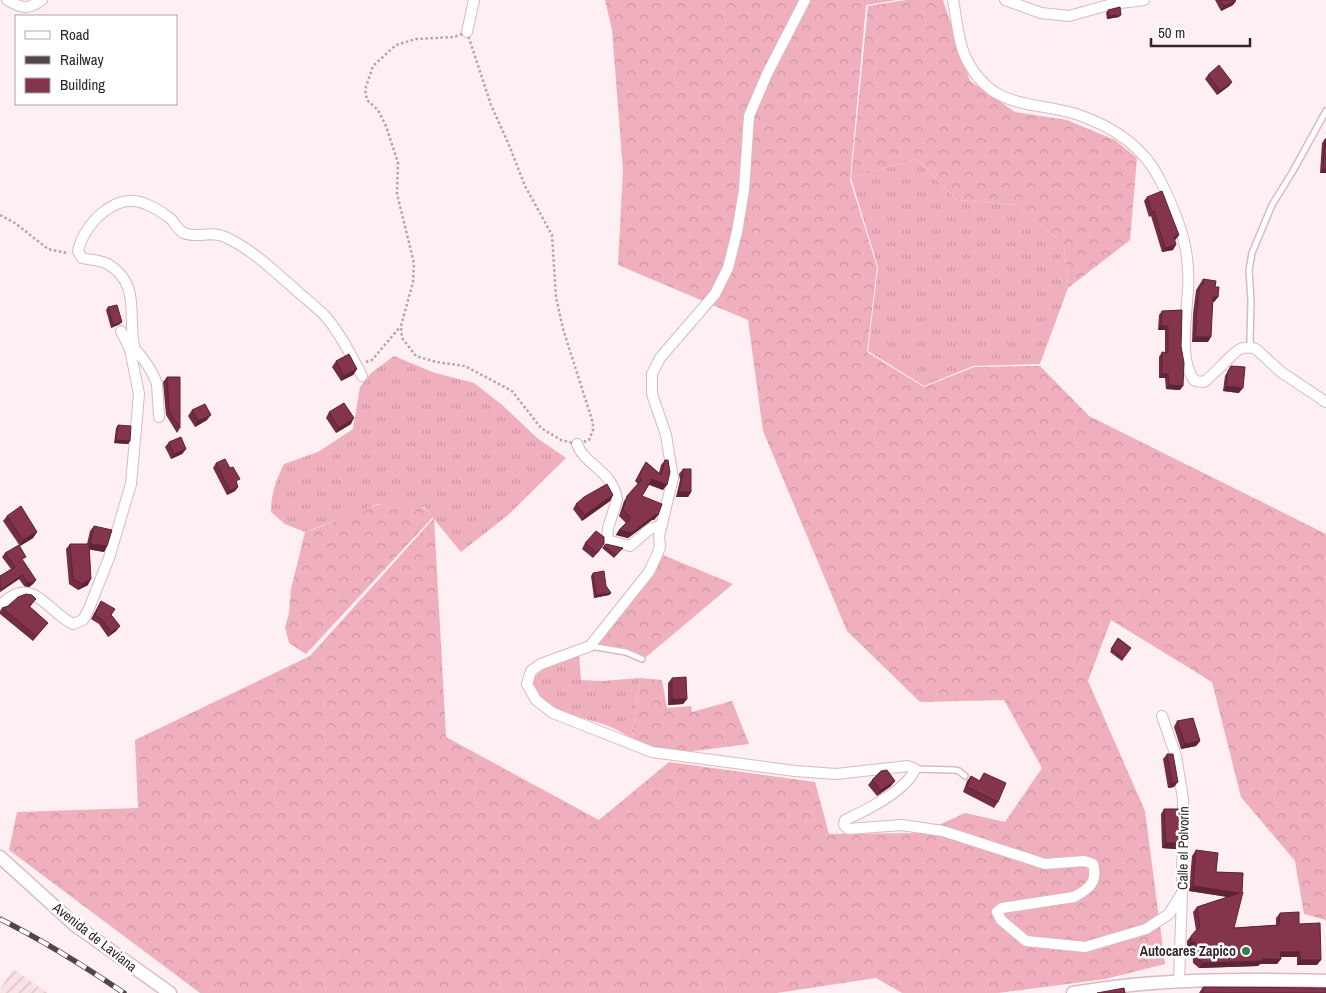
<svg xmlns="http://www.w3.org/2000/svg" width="1326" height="993" font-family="'Archivo Narrow',sans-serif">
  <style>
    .industrial { fill: url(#industrial-furrows) }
    .grass { fill: url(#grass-tufts) }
    .forest { fill: url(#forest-crowns) }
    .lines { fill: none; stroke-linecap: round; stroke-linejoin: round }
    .service-casing { stroke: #d9bac0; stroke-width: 8 }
    .minor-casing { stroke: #d9bac0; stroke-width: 12 }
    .tertiary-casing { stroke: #d9bac0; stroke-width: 15 }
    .path { stroke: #b3a6a8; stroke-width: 2.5; stroke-dasharray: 2.5 2.5; stroke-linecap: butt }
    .service { stroke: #fff; stroke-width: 5 }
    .minor { stroke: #fff; stroke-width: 10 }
    .tertiary { stroke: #fff; stroke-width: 12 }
    .rail-casing { stroke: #524648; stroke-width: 5.5 }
    .rail { stroke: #fff; stroke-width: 4; stroke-dasharray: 11; stroke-linecap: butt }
    .wall { fill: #722d40 }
    .shaded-wall { fill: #5c2434 }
    .building { fill: #84344b; stroke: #5c2434 }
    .poi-dot { fill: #318253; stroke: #fff; stroke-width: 2 }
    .labels { text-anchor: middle; stroke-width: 5; stroke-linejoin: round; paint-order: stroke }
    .street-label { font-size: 14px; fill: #322628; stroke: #fff }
    .poi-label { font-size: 14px; font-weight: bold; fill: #322628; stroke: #fff; text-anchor: end }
  </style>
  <defs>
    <pattern id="industrial-furrows" width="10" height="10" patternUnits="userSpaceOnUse" patternTransform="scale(1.25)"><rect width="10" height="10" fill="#fae1e6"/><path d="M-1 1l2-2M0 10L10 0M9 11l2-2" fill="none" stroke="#d7c1c5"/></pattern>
    <pattern id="grass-tufts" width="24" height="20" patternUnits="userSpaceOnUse" patternTransform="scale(1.25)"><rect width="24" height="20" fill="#f0afbd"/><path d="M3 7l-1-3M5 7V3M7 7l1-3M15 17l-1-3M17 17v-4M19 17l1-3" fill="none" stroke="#ce96a2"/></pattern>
    <pattern id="forest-crowns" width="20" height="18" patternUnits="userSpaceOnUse" patternTransform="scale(1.25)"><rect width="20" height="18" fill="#f0afbd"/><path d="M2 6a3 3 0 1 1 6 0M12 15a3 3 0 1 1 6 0" fill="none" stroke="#ce96a2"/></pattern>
  </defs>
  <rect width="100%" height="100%" fill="#fdeff2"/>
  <polygon class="industrial" points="13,969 48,993 0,993 0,989"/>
  <g class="grass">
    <polygon points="916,159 957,200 1017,205 1064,245 1068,288 1040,364 973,366 924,386 868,351 878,267 851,178"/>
    <path d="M394 356 435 373 474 383 501 404 537 438 566 458 508 515 461 552 424 507 378 504 305 532 285 524 271 512C271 494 276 480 284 464L318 452 353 429 360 387 371 373Z"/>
    <path d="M579 654 581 680 602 681 640 678 632 738C625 735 618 730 611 727 583 715 543 716 532 682 540 665 563 661 579 654Z"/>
  </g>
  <g class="forest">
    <polygon points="605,0 897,0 866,5 850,180 877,267 867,352 924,387 974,367 1040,366 1089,416 1326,534 1326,920 1304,914 1295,861 1241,797 1212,682 1111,620 1088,681 1145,811 1165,964 1105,979 998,993 902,993 876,978 777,993 200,993 9,850 17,812 138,808 135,740 310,656 434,518 446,737 599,820 669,762 815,782 829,834 921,833 965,813 1005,822 1042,768 1004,700 920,702 847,631 763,431 748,320 618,265 623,170 612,30"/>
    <polygon points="906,0 943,0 970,81 1015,112 1067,120 1115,140 1137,158 1130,240 1068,288 1064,245 1017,205 957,200 916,159 851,178 868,6"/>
    <path d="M392 502C412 503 420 502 433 517L306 654 289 643 285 627 289 613 291 589 305 532C334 523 361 506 392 502Z"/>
    <polygon points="663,555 733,584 646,657 626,648 598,644 654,572"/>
    <polygon points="640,678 662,680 667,708 691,706 692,712 732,701 749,744 686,752 656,748 632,738"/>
  </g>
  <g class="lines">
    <g class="service-casing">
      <g id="service">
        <polyline points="1251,348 1250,339 1251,301 1249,270 1252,253 1272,205 1293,171 1326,111"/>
        <polyline points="590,646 626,652 642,659"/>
        <polyline points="915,769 954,770 959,771 965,776"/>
      </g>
    </g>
    <g class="minor-casing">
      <g id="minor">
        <path d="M7 0C23 9 27 10 42 0"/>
        <path d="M805 0 767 74 749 116 744 190 737 232 728 268 715 294 660 358 652 374V394L666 435 673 478 659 536 660 547 657 555 649 572 590 646 541 664 531 671 527 684 536 700 553 713 652 752 795 771 836 774 908 766 915 769C907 790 865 811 845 820L844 825 848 829 902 825 943 831 1045 864 1084 861 1093 864C1098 882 1089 889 1074 897L1002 908 997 912 1001 920 1026 941 1085 947 1146 929 1169 914 1182 893"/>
        <path d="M953 0C957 20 958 44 968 62 994 110 1032 101 1076 114 1112 126 1143 145 1160 180 1172 204 1184 231 1187 258 1188 268 1189 279 1188 289 1187 313 1178 362 1195 381L1204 382C1214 375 1233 352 1240 349 1245 347 1251 347 1256 349L1281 372 1326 402"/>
        <polyline points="1005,0 1041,13 1069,16 1112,4 1144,0"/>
        <polyline points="467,32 474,0"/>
        <path d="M130 349H135C144 359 153 372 157 384L159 417"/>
        <path d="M135 349C126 320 143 285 108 264 100 260 90 260 82 258L78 251C84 223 118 189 148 205 156 208 164 214 171 219 175 224 178 230 184 233 197 239 210 230 225 237 252 249 275 272 298 292 307 300 318 308 326 317 340 333 352 357 362 376"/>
        <path d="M577 444C584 465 613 470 617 500L608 528 607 540 630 546 650 529 662 525"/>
        <path d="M0 606C32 572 47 612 73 624L83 620 88 611 109 558 131 484 139 394 130 349 121 331"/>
        <polyline points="1162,716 1176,756 1183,799 1182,893 1179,982"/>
      </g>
    </g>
    <g class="tertiary-casing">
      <g id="tertiary">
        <polyline points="0,857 75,925 170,993"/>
        <path d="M1073 993C1156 978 1242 979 1326 981"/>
      </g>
    </g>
    <g class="path">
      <polygon points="467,32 491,105 509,145 525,186 552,235 556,297 563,329 593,423 593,430 589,440 577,444 561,440 541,428 512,391 465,366 436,362 416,356 402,338 401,326 413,282 414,263 397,194 398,163 386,126 378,110 367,100 365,90 373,66 396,45 416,39 454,37"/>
      <polyline points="0,215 15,223 48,249 67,253"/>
      <polyline points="366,362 372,360 400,327"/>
    </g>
    <use href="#service" class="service"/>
    <use href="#minor" class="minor"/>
    <use href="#tertiary" class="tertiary"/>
    <g class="rail-casing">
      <path id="rail" d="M0 919C44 941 84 966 124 993"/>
    </g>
    <use href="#rail" class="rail"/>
  </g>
  <g class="wall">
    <polygon points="1215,0 1235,0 1233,5 1221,11"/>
    <polygon points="1108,10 1119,17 1107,19 1106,13"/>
    <polygon points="1208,75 1232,82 1229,86 1217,95 1205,79"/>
    <polygon points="1325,139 1326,173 1320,173 1322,143"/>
    <polygon points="1147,197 1179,235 1175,240 1173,250 1162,252 1151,216 1149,217 1144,201"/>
    <polygon points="1203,279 1215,287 1218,297 1214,302 1213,302 1208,342 1192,342 1193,314 1196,290"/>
    <polygon points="108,307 120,324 111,328 106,310"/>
    <polygon points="1182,310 1180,390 1166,389 1165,378 1159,378 1159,357 1162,352 1165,353 1165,330 1158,330 1159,315 1162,311"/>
    <polygon points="336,361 357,369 353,375 341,381 332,367"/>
    <polygon points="1231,366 1239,393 1223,391 1225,376"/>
    <polygon points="167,377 180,428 177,433 166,415 163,382"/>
    <polygon points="192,410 207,420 195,427 188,416"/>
    <polygon points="329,412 351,424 336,433 326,418"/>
    <polygon points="118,425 130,441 128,444 114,443 116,428"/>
    <polygon points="169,442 186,449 182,454 171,459 165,447"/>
    <polygon points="665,460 663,490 649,485 642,496 658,515 654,520 652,520 628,538 616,535 619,530 626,523 619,516 624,501 638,484 635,481 642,468 646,462 659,473 661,465"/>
    <polygon points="216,463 230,468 238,487 235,491 227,495 213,468"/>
    <polygon points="683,469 691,492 688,497 676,497 680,480 679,474"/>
    <polygon points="613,495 610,501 582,521 573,509 576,504"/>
    <polygon points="7,516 37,532 33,538 20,546 3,521"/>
    <polygon points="94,526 107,546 104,552 89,549 88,585 78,590 69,584 66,549 70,544 87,544 90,531"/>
    <polygon points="585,543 600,550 593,558 582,549"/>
    <polygon points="604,546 623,548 614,558 602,548"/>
    <polygon points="5,553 23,561 36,580 33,584 29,587 24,586 19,579 0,592 0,576 11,569 2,557"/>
    <polygon points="593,573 606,586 611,593 609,595 594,598 591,576"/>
    <polygon points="36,599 30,607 48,623 33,641 0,614 0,611 2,608"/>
    <polygon points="101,601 120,626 116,631 108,637 99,624 91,619 98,606"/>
    <polygon points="1118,638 1131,648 1122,661 1110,652"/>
    <polygon points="672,678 687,699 683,704 668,705 668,683"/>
    <polygon points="1177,721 1200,741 1196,746 1181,749 1174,727"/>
    <polygon points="1167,754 1174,787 1168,788 1163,759"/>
    <polygon points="984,773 998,802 994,808 963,792 967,781 971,776 979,781"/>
    <polygon points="872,780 891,786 877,796 868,785"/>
    <polygon points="1164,809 1179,843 1176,849 1162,848 1161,814"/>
    <polygon points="1196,850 1216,872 1243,873 1234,928 1276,925 1276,918 1280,913 1299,924 1317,965 1297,965 1297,957 1281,957 1277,964 1260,964 1258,966 1199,968 1193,963 1192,947 1187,947 1187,941 1196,930 1193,912 1197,907 1227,897 1189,891 1192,856"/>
    <polygon points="1203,987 1326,993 1199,993"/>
  </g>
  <g class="shaded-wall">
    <polygon points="1236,1 1233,5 1221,11 1224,6"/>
    <polygon points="1121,15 1119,17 1107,19 1109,16"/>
    <polygon points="1232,82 1229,86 1217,95 1220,91"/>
    <polygon points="1323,169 1326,169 1326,173 1320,173"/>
    <polygon points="1179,235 1175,240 1170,241 1174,237"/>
    <polygon points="1176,245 1173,250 1162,252 1165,248"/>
    <polygon points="1213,297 1218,297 1214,302 1209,302"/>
    <polygon points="122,322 120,324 111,328 113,325"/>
    <polygon points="1161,326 1168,326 1165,330 1158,330"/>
    <polygon points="1195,337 1211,337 1208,342 1192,342"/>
    <polygon points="357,369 353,375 341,381 344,376"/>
    <polygon points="1162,374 1168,374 1165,378 1159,378"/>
    <polygon points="1169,385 1183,386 1180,390 1166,389"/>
    <polygon points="1226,386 1243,388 1239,393 1223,391"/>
    <polygon points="211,415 207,420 195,427 198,421"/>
    <polygon points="354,418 351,424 336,433 339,428"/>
    <polygon points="116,440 130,441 128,444 114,443"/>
    <polygon points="186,449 182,454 171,459 174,454"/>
    <polygon points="652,479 667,485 663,490 649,484"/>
    <polygon points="238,487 235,491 227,495 230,491"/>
    <polygon points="679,492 691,492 688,497 676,497"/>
    <polygon points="613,495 610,501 582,521 585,515"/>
    <polygon points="656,514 658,515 654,520 652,520 628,538 616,535 619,530"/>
    <polygon points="37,532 33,538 20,546 23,540"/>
    <polygon points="90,544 107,546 104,552 86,549"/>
    <polygon points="22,575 19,579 0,592 2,589"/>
    <polygon points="91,579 88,585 78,590 82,584"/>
    <polygon points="36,580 33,584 29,587 24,586 27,582"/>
    <polygon points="611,593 609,595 594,598 596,595"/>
    <polygon points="120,626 116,631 108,637 112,632"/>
    <polygon points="672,699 687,699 683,704 668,705"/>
    <polygon points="1200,741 1196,746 1181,749 1185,744"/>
    <polygon points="895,781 891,786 877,796 881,790"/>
    <polygon points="1178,782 1174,787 1168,788 1172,783"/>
    <polygon points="1166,843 1179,843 1176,849 1162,848"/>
    <polygon points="1193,886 1240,893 1236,898 1189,891"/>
    <polygon points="1191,942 1195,942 1192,947 1187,947"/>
    <polygon points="1280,952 1300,952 1297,957 1277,957"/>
    <polygon points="1262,959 1281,959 1277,964 1260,964 1258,966 1199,968 1203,963"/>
    <polygon points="1300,960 1321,960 1317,965 1297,965"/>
  </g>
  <g class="building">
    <polygon points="1220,0 1235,0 1236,1 1224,6"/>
    <polygon points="1120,7 1121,15 1109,16 1108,10"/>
    <polygon points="1219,65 1232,82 1220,91 1208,75"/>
    <polygon points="1325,139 1326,139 1326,169 1323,169"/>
    <polygon points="1162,191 1179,235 1174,237 1176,245 1165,248 1154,211 1152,212 1147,197"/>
    <polygon points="1203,279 1216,281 1215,287 1219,287 1218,297 1213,297 1211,337 1195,337 1197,308 1200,285 1203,285"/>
    <polygon points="117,305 122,322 113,325 108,307"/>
    <polygon points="1182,310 1181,346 1184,363 1183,386 1169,385 1168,374 1162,374 1162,352 1168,353 1168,326 1161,326 1162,311"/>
    <polygon points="349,354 357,369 344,376 336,361"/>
    <polygon points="1231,366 1245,367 1243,388 1226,386 1228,371"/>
    <polygon points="167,377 180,377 180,428 169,411"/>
    <polygon points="344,403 354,418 339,428 329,412"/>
    <polygon points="205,404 211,415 198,421 192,410"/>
    <polygon points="118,425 131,426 130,441 116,440"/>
    <polygon points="181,437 186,449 174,454 169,442"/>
    <polygon points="225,459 230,468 233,467 240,479 236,481 238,487 230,491 216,463"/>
    <polygon points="665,460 668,460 670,472 667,485 652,479 642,496 662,504 658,515 656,514 632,533 619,530 631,518 623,510 627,496 642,479 639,476 646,462 661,475"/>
    <polygon points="683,469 691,469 691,492 679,492 683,474"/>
    <polygon points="607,484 613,495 585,515 576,504 584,497"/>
    <polygon points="21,506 37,532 23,540 7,516"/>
    <polygon points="94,526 112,530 107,546 90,544"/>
    <polygon points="596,531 604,537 604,544 597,553 585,543"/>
    <polygon points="70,544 89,544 91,579 82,584 73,579"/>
    <polygon points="606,544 623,548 616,555 604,546"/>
    <polygon points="19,545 26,557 22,559 36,580 32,583 27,582 22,575 2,589 0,586 0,576 15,567 5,553"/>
    <polygon points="604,571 606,586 611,593 596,595 593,573"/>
    <polygon points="26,594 32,595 36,599 29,606 48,623 36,636 2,608 8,606 18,597"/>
    <polygon points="101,601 115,609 111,615 120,626 112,632 102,620 95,615"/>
    <polygon points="1118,638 1131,648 1123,658 1111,649"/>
    <polygon points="686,677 687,699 672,699 672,678"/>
    <polygon points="1193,718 1200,741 1185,744 1177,721"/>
    <polygon points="1167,754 1173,754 1178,782 1172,783"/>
    <polygon points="887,770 895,781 881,790 872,780 881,771"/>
    <polygon points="984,773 1006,783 998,802 967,787 971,776 980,781"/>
    <polygon points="1164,809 1180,809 1179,843 1166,843"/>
    <polygon points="1196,850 1218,853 1216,872 1243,873 1242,893 1243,892 1234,928 1279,925 1280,913 1299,912 1299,924 1320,923 1321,960 1300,960 1300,952 1280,952 1281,959 1262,959 1262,961 1203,963 1197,958 1195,942 1191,942 1191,936 1200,926 1197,907 1240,893 1193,886"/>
    <polygon points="1203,987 1326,988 1326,993 1203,993"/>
    <polygon points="1124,988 1125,993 1097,993"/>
  </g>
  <circle class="poi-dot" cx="1246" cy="951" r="5"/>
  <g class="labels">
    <g class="street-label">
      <text transform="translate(1183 848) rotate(-89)" y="5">Calle el Polvorín</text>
      <text transform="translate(95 937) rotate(38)" y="5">Avenida de Laviana</text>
    </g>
    <g class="poi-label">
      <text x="1236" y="956">Autocares Zapico</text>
    </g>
  </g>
  <rect x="15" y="15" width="162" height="90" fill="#ffffff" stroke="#ada8a9"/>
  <rect x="25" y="31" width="25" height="8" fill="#ffffff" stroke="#ada8a9"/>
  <text x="60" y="40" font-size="15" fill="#322628">Road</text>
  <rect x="25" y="56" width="25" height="8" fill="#524648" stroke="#ada8a9"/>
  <text x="60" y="65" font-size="15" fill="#322628">Railway</text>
  <rect x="25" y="78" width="25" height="15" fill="#84344b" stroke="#ada8a9"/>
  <text x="60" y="90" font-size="15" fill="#322628">Building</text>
  <path d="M1151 38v8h99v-8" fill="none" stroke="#322628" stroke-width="2.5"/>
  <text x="1158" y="38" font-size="15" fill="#322628" stroke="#ffffff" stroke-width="4" paint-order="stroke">50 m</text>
</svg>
